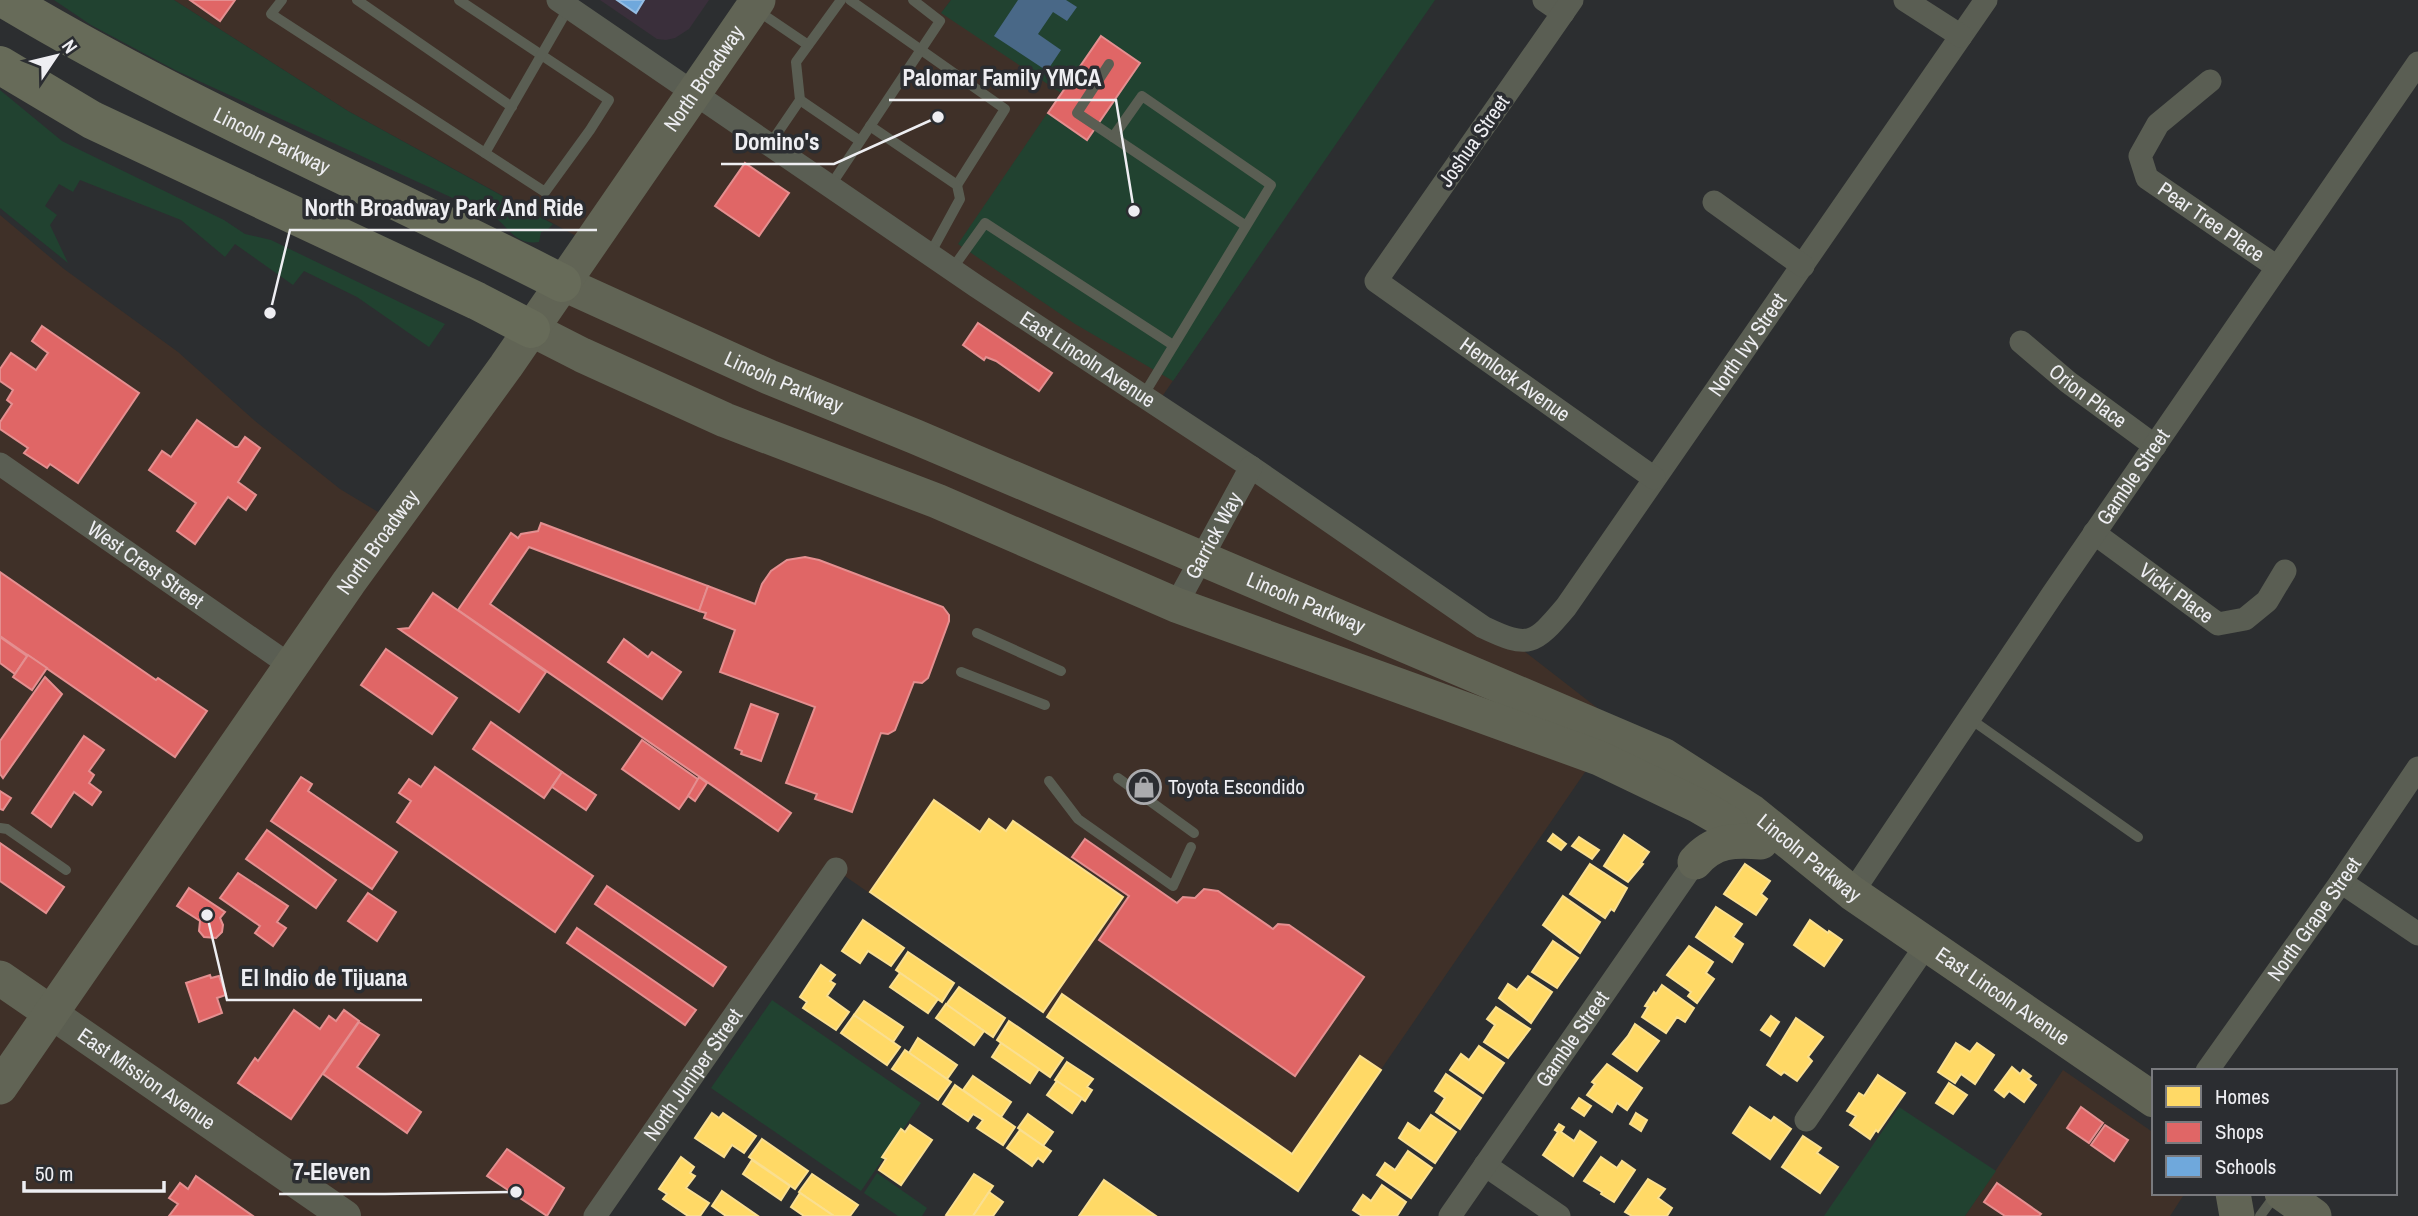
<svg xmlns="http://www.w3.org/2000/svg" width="2418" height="1216" font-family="'Archivo Narrow',sans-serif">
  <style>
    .commercial { fill: #3f3028 }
    .education { fill: #3a2f3b }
    .green { fill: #214230 }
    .water { fill: #496887 }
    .homes { fill: #ffd966; stroke: #fadf90; stroke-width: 2 }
    .shops { fill: #e06666; stroke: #e48f90; stroke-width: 2 }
    .schools { fill: #6fa8dc; stroke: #95bde3; stroke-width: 2 }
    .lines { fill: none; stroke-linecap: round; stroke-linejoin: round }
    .lane { stroke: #5a5e53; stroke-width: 10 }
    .street { stroke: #5a5e53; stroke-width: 23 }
    .secondary { stroke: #5b5e51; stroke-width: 32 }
    .primary { stroke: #616455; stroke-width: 35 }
    .highway { stroke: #676b59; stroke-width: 38 }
    .labels { text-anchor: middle; stroke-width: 7; stroke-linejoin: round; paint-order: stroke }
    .street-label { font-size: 21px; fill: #eeeef2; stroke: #2b2d31 }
    .poi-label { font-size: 21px; fill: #eeeef2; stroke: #2b2d31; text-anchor: start }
    .leader { fill: none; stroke: #eeeef2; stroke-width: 2.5 }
    .callout-dot { fill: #eeeef2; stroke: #2b2d31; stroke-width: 2.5 }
    .callout-label { font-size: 23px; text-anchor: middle; font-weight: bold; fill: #eeeef2; stroke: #2b2d31; stroke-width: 7; stroke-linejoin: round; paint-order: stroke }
  </style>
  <rect width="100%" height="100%" fill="#2c2e30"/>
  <g class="commercial">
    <polygon points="174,0 558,0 694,93 758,0 951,0 942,12 1099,27 1311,179 1157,404 1510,640 1618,724 1299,1189 836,870 595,1216 0,1216 0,215 64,269 178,352 255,421 340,489 393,521 589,243 348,111"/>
    <polygon points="2063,1070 2154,1133 2154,1193 2185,1193 2170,1216 1965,1216"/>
  </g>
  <polygon class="education" points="600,0 709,0 689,29 675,38 666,40 657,39"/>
  <g class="green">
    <path d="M54 0H174L348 111 553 224 547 230 541 232 539 242C517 245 511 231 496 218L175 70 91 25Z"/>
    <polygon points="951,0 1435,0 1173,381 1075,324 958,244 1061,93 941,13"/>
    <polygon points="0,90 62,141 76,148 224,220 245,234 271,240 445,324 429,347 357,297 304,271 293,285 235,244 225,257 181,220 80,180 73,192 59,184 45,206 57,215 50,225 68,263 0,208"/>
    <polygon points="772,1000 921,1103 861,1191 711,1088"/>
    <polygon points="1899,1107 1996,1171 1965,1216 1824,1216"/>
    <polygon points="877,1173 927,1208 922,1216 898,1216 864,1193"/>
  </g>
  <polygon class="water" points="1018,0 1066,0 1077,7 1067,21 1053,12 1038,34 1061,50 1047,71 994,36"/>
  <g class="homes">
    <polygon points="934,800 980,832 989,819 1006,831 1013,821 1123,897 1043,1012 870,892"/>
    <polygon points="1553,834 1566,844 1561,850 1548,841"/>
    <polygon points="1624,835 1649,852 1641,863 1643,864 1628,882 1604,866"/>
    <polygon points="1579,837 1599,850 1592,859 1572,846"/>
    <polygon points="1590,864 1627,888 1614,911 1611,909 1605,918 1570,894"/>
    <polygon points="1745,864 1770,881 1761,894 1767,899 1756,915 1724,894"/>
    <polygon points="1563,896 1600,922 1580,953 1543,925"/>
    <polygon points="1716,907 1742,924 1733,937 1743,944 1732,962 1696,937"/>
    <polygon points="863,920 904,948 891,966 868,951 860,963 842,951"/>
    <polygon points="1810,920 1828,933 1829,931 1842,940 1824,966 1794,945"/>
    <polygon points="1553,941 1578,958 1557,988 1532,972"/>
    <polygon points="1689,946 1713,962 1706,973 1714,979 1697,1003 1688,996 1691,992 1667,975"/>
    <polygon points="908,952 954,983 942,1002 896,970"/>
    <polygon points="821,965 835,975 830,981 835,984 827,996 849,1012 836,1030 803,1008 807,1002 800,997"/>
    <polygon points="900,973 938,999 928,1013 890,987"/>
    <polygon points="1528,976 1552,992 1531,1023 1499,998 1508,984 1517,990"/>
    <polygon points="1662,985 1694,1008 1685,1022 1677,1017 1666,1033 1642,1017 1648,1007 1645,1006 1654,992 1656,994"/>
    <polygon points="959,987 1005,1018 993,1037 946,1005"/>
    <polygon points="1062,994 1292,1154 1360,1056 1381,1070 1298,1191 1047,1017"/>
    <polygon points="864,1001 903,1027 893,1042 854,1015"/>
    <polygon points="946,1004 984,1031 974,1045 936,1018"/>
    <polygon points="1496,1007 1530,1029 1508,1058 1484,1042 1495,1025 1487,1019"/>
    <polygon points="854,1015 900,1047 887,1065 841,1033"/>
    <polygon points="1771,1016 1779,1022 1770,1036 1761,1030"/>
    <polygon points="1796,1018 1823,1037 1808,1057 1812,1061 1797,1081 1784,1072 1781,1075 1767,1065"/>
    <polygon points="1009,1021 1063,1058 1050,1077 997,1040"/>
    <polygon points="1635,1024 1659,1041 1637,1071 1613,1054 1628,1036"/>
    <polygon points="918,1038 957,1065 947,1079 909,1053"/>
    <polygon points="1001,1043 1039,1069 1030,1083 992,1057"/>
    <polygon points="1956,1043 1970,1052 1977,1043 1994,1055 1975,1084 1961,1074 1955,1083 1938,1072"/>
    <polygon points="1479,1046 1504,1063 1483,1093 1450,1070 1461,1054 1469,1060"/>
    <polygon points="905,1050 951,1082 938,1100 892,1069"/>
    <polygon points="1067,1062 1093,1079 1087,1087 1092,1090 1085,1101 1055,1080"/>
    <polygon points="1607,1064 1642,1088 1627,1110 1617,1103 1612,1112 1587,1095 1595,1084 1592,1082"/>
    <polygon points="2012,1067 2020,1074 2023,1070 2031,1076 2028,1079 2036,1085 2024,1102 2009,1091 2004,1097 1995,1090"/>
    <polygon points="1446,1074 1481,1098 1460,1129 1436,1112 1445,1098 1435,1091"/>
    <polygon points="1878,1075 1905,1093 1878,1132 1876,1130 1870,1139 1850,1125 1856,1116 1847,1111 1859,1093 1864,1096"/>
    <polygon points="973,1076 1011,1102 1001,1117 963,1090"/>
    <polygon points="1057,1081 1082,1098 1072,1113 1047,1095"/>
    <polygon points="1949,1083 1967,1095 1953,1114 1936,1103"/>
    <polygon points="955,1085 1015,1127 1003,1145 977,1128 983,1120 973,1114 968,1121 943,1104"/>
    <polygon points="1579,1098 1591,1106 1584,1116 1572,1108"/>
    <polygon points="1750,1107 1771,1121 1774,1117 1791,1129 1770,1159 1733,1133"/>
    <polygon points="712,1113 719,1118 723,1113 756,1136 744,1153 732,1145 724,1157 695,1138"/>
    <polygon points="1636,1113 1647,1120 1641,1131 1630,1124"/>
    <polygon points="1028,1114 1053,1132 1043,1146 1018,1128"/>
    <polygon points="1431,1115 1456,1132 1435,1163 1399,1138 1408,1123 1420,1131"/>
    <polygon points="1559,1124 1564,1127 1561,1132 1574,1141 1580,1131 1596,1142 1573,1176 1543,1155 1558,1132 1555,1130"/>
    <polygon points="910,1125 932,1140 901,1185 879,1170 886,1159 882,1157 901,1129 905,1132"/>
    <polygon points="1020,1130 1051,1151 1043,1162 1038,1158 1032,1166 1007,1148"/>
    <polygon points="1803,1136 1821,1148 1817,1153 1838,1167 1820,1193 1782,1167"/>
    <polygon points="762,1139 808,1171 795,1189 749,1157"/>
    <polygon points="1408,1151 1432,1168 1411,1198 1377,1175 1385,1163 1395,1170"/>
    <polygon points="681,1157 694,1167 690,1173 695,1176 686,1188 709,1203 700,1216 688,1216 663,1199 667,1194 659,1189"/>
    <polygon points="1601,1157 1617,1168 1622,1161 1635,1170 1614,1202 1601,1194 1602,1192 1584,1181"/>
    <polygon points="752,1160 790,1186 781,1200 743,1174"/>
    <polygon points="812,1174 858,1205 850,1216 834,1216 799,1192"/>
    <polygon points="974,1174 993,1186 973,1216 948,1216 946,1215"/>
    <polygon points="1648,1179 1665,1189 1658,1198 1672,1208 1667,1216 1632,1216 1625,1212"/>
    <polygon points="1104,1180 1156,1216 1079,1216"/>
    <polygon points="1382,1185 1406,1202 1397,1216 1362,1216 1353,1210 1363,1195 1371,1201"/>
    <polygon points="722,1191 758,1216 726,1216 712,1206"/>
    <polygon points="989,1192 1003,1202 993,1216 973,1216"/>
    <polygon points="800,1193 834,1216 804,1216 791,1207"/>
  </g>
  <g class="shops">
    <polygon points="190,0 235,0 220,21"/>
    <polygon points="1101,36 1140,63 1087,140 1048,113"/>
    <polygon points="745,163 789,193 759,236 715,206"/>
    <polygon points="978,323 1052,373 1039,391 996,361 986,357 984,360 963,345"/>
    <polygon points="42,326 139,393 78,483 50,464 47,468 24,453 28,448 0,429 0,422 12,404 7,400 13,390 0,381 0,369 11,353 36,370 48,353 32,341"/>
    <polygon points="197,420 235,447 238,447 245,437 260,448 238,482 256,495 246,510 228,497 195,544 177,531 196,503 149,470 162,451 171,457"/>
    <polygon points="541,523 708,586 699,611 529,547 490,604 791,813 778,831 458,610 511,533 518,538 521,534 538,531"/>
    <polygon points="805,557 819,560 943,607 949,615 949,621 928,678 922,683 914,682 895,730 888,734 881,733 852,812 815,799 817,794 786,783 815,707 720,672 735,630 704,618 706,613 699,611 708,586 755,604 762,584 771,571 787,560"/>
    <polygon points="0,572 156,680 158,678 207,711 175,757 0,636"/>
    <polygon points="433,593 546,672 519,712 399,629 409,628"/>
    <polygon points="0,637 27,656 15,674 0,663"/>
    <polygon points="624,639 648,657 652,652 681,672 662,699 608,662"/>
    <polygon points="386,649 457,698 432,734 361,685"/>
    <polygon points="28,655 47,668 32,690 13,677"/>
    <polygon points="45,677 62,694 3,778 0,774 0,741"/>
    <polygon points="751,704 778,714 761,761 741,754 742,751 735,748"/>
    <polygon points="491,722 562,772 544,798 473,749"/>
    <polygon points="84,736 104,750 89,771 94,775 89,783 101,792 92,805 74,792 51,827 32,813"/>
    <polygon points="642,740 699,780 679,809 622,769"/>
    <polygon points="435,767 593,876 555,932 397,822 411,801 399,793 409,779 421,787"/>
    <polygon points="562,772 596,795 586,810 552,787"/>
    <polygon points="301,777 312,784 308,791 397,852 372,889 271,821"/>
    <polygon points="699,777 707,783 695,801 688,796"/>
    <polygon points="0,791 11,798 3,810 0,809"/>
    <polygon points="267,830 336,880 316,908 246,859"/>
    <polygon points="1085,839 1177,903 1183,897 1195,898 1204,889 1218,891 1273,929 1278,924 1289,925 1364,977 1295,1076 1099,940 1129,896 1072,857"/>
    <polygon points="0,843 64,887 46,913 0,881"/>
    <polygon points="238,873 288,906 277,922 286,928 273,946 255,933 260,926 220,898"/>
    <polygon points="607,886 726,967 713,986 595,904"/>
    <polygon points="189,888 225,912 220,918 223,925 222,932 216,938 204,937 199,931 200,921 177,906"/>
    <polygon points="368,893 396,912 377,941 348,921"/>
    <polygon points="577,928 696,1010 685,1025 567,943"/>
    <polygon points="210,975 211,978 219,976 226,995 217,998 222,1013 199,1022 186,983"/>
    <polygon points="294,1010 320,1029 329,1016 336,1021 344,1010 359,1021 291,1119 238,1083 255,1058 258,1061"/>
    <polygon points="359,1022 379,1035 357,1067 421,1112 407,1133 323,1074"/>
    <polygon points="2081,1107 2103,1123 2089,1143 2067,1128"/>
    <polygon points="2105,1125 2128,1140 2114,1161 2091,1145"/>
    <polygon points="507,1149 564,1188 547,1216 487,1176"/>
    <polygon points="196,1176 253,1216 169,1216 178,1204 169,1198 180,1183 188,1189"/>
    <polygon points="1997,1183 2041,1214 2039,1216 2005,1216 1984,1202"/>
  </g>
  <polygon class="schools" points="617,0 644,0 636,13"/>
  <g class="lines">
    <g class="lane">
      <polyline points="282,0 271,14 545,192 590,130 609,100 459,0"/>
      <polyline points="357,0 512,107"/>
      <polyline points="850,0 1005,109 957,185"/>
      <polyline points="755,9 808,45"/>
      <polyline points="1109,64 1077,113 1113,137"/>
      <polyline points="800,100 860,141"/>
      <polyline points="870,126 957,185 960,199 930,254"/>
      <polyline points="770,144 800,100 796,62 841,0"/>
      <polyline points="485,153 569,7"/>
      <polyline points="831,185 940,21 913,0"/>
      <polyline points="952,269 985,223 1173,345"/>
      <polyline points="1143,396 1271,185 1142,96 1113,137 1246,226"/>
      <polyline points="977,633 1061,671"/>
      <polyline points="961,672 1045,705"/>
      <polyline points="1969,718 2138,837"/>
      <polyline points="1118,778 1194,833"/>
      <polyline points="1049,781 1078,819 1173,886 1191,847"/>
      <polyline points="0,828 7,829 66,870"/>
      <polyline points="2260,1216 2277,1193"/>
    </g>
    <g class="street">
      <path id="s1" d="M558 0 976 286 1251 467 1483 627C1529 649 1534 645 1566 607L1986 0"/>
      <polyline points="1544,0 1563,13"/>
      <path id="s2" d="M1572 0 1376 281 1654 478"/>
      <polyline points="1905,0 1961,36"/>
      <path id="s3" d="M2210 81 2158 124 2140 156 2147 178 2277 267"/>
      <polyline points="1714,202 1803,266"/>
      <path id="s4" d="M2021 342 2068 382 2155 446"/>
      <path id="s5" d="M0 464 291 666"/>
      <path id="s6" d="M2094 533 2218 624 2245 619 2267 601 2285 571"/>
      <path id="s7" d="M1176 605 1251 467"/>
      <polyline points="2341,882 2418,934"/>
      <path id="s8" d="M1852 893 2052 595 2418 63"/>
      <path id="s9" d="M2207 1071 2341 882 2418 768"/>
      <polyline points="1806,1120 1927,944"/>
      <polyline points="1485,1165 1559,1216"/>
      <path id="s10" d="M595 1216 836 869"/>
      <path id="s11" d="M1450 1216 1695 862"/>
    </g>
    <path class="secondary" id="s12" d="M51 1013 345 1216"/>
    <g class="primary">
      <path id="s13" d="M562 283 769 377 916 437 1663 755 1752 812 1852 893 2154 1100"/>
      <polyline points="531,329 582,355 725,420 937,501 1176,605 1599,758 1699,806 1730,824"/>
      <path d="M1695 862C1714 840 1734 840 1761 842"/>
      <polyline points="0,978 51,1013"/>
      <path id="s14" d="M0 1087 349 582 506 366 758 0"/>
      <polyline points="2233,1193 2237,1216"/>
      <polyline points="2282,1193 2314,1216"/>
    </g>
    <g class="highway">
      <path id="s15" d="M6 0C185 107 377 188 562 283"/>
      <polyline points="0,65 92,120 477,301 531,329"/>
    </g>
  </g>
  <defs>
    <g id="shop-ring" transform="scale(1.75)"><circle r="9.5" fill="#2b2d31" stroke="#aaabae" stroke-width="1.5"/><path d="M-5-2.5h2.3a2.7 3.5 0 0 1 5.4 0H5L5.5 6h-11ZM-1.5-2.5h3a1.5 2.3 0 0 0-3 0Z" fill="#aaabae"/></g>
  </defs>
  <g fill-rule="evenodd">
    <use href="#shop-ring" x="1144" y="787"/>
  </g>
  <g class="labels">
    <g class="street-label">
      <text dy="7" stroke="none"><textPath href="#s14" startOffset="1230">North Broadway</textPath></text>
      <text dy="7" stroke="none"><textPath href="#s15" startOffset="301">Lincoln Parkway</textPath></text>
      <text transform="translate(1474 141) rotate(-55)" y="7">Joshua Street</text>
      <text dy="7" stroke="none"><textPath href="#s3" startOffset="205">Pear Tree Place</textPath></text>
      <text dy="7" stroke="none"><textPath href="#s1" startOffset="1535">North Ivy Street</textPath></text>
      <text dy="7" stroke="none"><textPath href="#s1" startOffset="640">East Lincoln Avenue</textPath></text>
      <text dy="7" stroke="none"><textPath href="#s2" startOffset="513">Hemlock Avenue</textPath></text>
      <text dy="7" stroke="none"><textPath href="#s13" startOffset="243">Lincoln Parkway</textPath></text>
      <text dy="7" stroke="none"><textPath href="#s4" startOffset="86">Orion Place</textPath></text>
      <text dy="7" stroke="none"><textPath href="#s8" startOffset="502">Gamble Street</textPath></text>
      <text dy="7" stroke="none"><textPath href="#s7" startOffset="79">Garrick Way</textPath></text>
      <text dy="7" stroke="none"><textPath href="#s14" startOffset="663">North Broadway</textPath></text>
      <text dy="7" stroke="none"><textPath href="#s5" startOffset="177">West Crest Street</textPath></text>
      <text dy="7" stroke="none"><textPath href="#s6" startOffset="102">Vicki Place</textPath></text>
      <text dy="7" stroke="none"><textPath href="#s13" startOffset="810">Lincoln Parkway</textPath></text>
      <text dy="7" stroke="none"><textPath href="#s13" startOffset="1377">Lincoln Parkway</textPath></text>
      <text dy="7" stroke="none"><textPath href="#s9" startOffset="186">North Grape Street</textPath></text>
      <text dy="7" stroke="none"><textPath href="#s13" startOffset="1615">East Lincoln Avenue</textPath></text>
      <text dy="7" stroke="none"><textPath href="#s11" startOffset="215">Gamble Street</textPath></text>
      <text dy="7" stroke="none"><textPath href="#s10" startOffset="172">North Juniper Street</textPath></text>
      <text dy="7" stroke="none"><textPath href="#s12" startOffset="116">East Mission Avenue</textPath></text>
    </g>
    <g class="poi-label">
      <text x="1168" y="794">Toyota Escondido</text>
    </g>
  </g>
  <path class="leader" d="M1134 211L1116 100H889M938 117L834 164H721M270 313L290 230H597M207 915L227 1000H422M516 1192L385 1194H279"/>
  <g class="callout-dot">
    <circle cx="1134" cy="211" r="7"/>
    <circle cx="938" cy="117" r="7"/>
    <circle cx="270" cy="313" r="7"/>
    <circle cx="207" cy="915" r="7"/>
    <circle cx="516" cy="1192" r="7"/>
  </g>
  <g class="callout-label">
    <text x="1002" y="86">Palomar Family YMCA</text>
    <text x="777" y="150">Domino's</text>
    <text x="444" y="216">North Broadway Park And Ride</text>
    <text x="324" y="986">El Indio de Tijuana</text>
    <text x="332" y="1180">7-Eleven</text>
  </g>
  <rect x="2152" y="1069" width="245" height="126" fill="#2b2d31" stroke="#797a7e" stroke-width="2"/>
  <rect x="2166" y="1086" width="35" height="21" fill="#ffd966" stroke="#797a7e" stroke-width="2"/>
  <text x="2215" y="1104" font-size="21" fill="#eeeef2">Homes</text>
  <rect x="2166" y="1122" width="35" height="21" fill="#e06666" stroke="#797a7e" stroke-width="2"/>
  <text x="2215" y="1139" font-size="21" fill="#eeeef2">Shops</text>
  <rect x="2166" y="1156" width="35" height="21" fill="#6fa8dc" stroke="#797a7e" stroke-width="2"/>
  <text x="2215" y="1174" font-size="21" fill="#eeeef2">Schools</text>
  <g transform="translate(56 56) rotate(55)" stroke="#2b2d31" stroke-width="5" paint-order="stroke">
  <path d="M0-5L12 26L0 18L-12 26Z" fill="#eeeef2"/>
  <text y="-10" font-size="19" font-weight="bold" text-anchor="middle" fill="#eeeef2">N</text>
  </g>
  <path d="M24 1181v10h140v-10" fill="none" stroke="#eeeef2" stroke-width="3.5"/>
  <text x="35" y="1181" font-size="21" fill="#eeeef2" stroke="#2b2d31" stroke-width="5" paint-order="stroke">50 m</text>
</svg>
